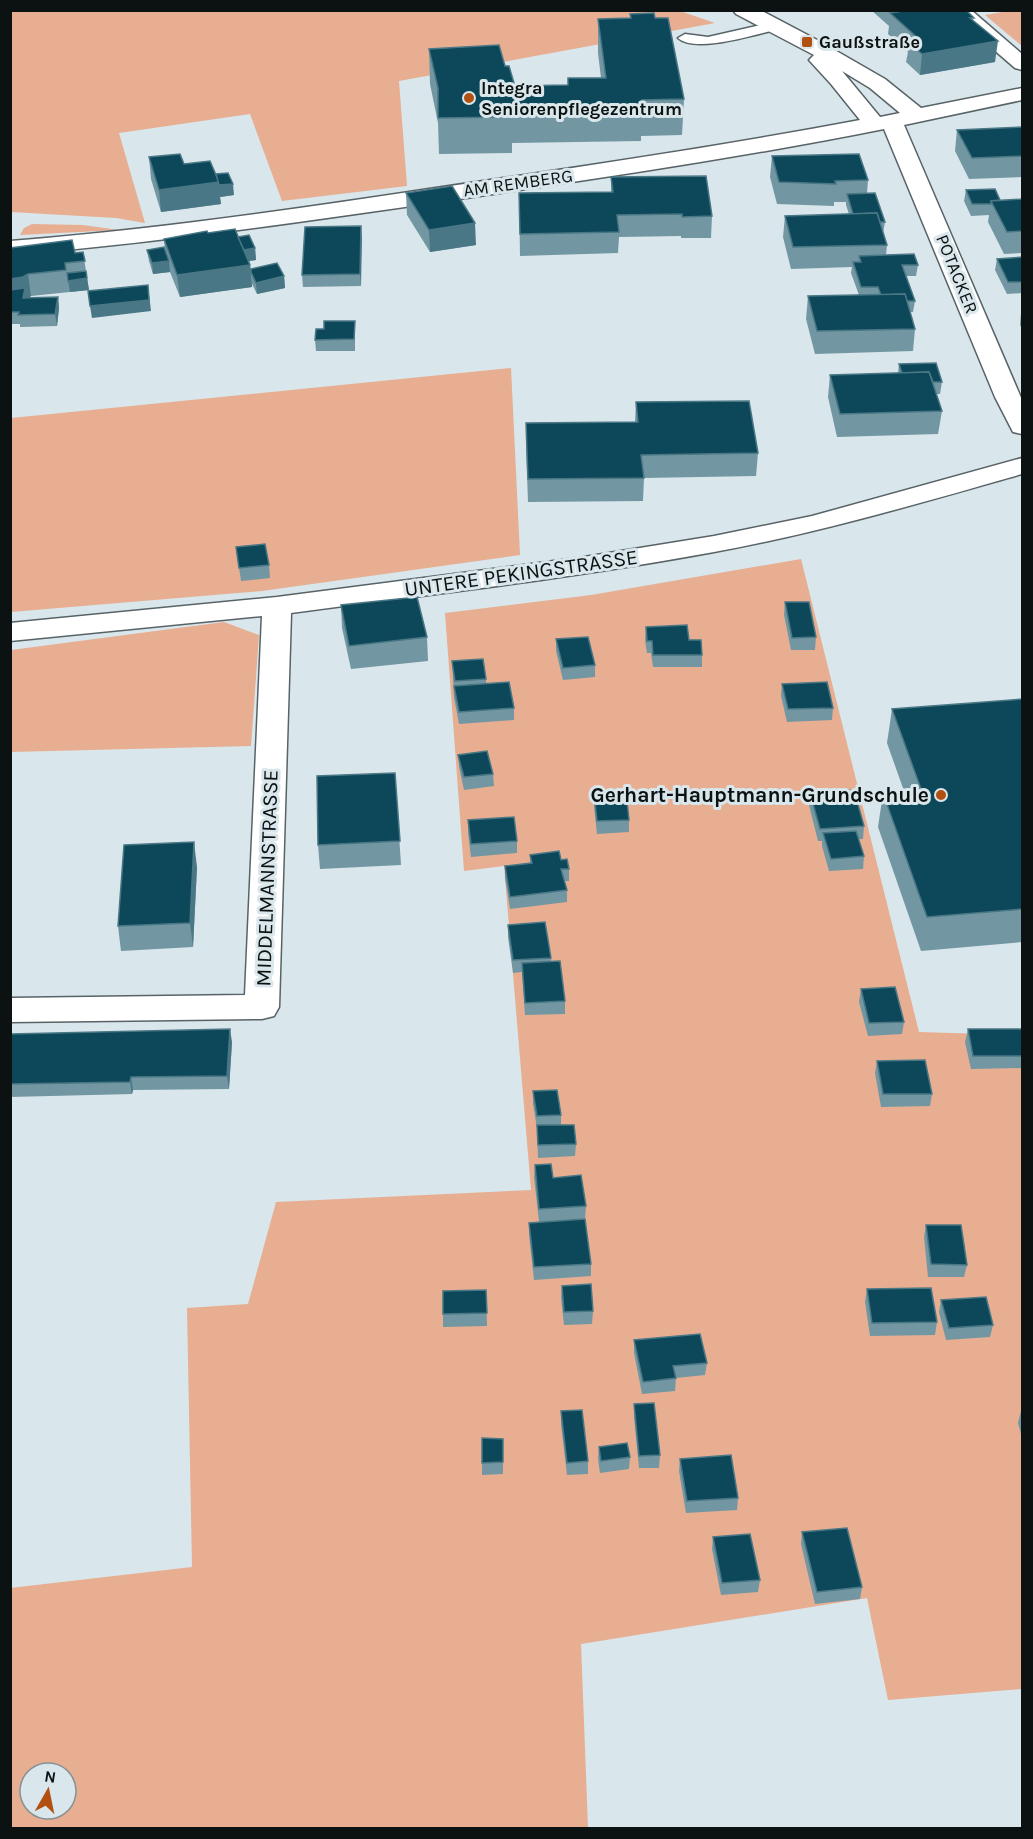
<svg xmlns="http://www.w3.org/2000/svg" width="1033" height="1839" font-family="Karla,sans-serif">
  <style>
    .green { fill: #e7ae92; fill-rule: evenodd }
    .lines { fill: none; stroke-linecap: round; stroke-linejoin: round }
    .lane-casing { stroke: #586367; stroke-width: 3 }
    .street-casing { stroke: #586367; stroke-width: 3 }
    .lane { fill: #fff; fill-rule: evenodd }
    .street { fill: #fff; fill-rule: evenodd }
    .wall { fill: #7297a2 }
    .shaded-wall { fill: #4a7785 }
    .building { fill: #0c4859; stroke: #4a7785; stroke-width: 1.5 }
    .poi-dot { fill: #b15010; stroke: #d9e6eb; stroke-width: 2 }
    .labels { text-anchor: middle; stroke-width: 6; stroke-linejoin: round; paint-order: stroke }
    .far-poi-label { font-size: 18px; font-weight: bold; fill: #0c1112; stroke: #d9e6eb; text-anchor: start }
    .far-street-label { font-size: 18px; fill: #0c1112; stroke: #d9e6eb }
    .street-label { font-size: 21px; fill: #0c1112; stroke: #d9e6eb }
    .poi-label { font-size: 21px; font-weight: bold; fill: #0c1112; stroke: #d9e6eb; text-anchor: end }
  </style>
  <rect width="100%" height="100%" fill="#d9e6eb"/>
  <g class="green">
    <polygon points="677,10 715,23 399,81 407,186 282,201 250,114 119,133 145,223 116,218 11,212 10,11"/>
    <polygon points="1008,11 1022,11 1022,46 985,15"/>
    <polygon points="32,224 83,225 119,230 20,235 24,228"/>
    <polygon points="511,368 520,555 262,591 11,612 11,418"/>
    <path d="M801 559 919 1032 1022 1035V1689L888 1700 867 1598 581 1644 588 1828H11L10 1588 192 1567 187 1308 248 1304 276 1202 531 1190 504 866 464 871 445 613 591 595ZM30 1773H66V1809H30Z"/>
    <polygon points="224,622 259,635 251,746 11,752 11,650"/>
  </g>
  <g class="lines">
    <g class="lane-casing">
      <path id="lane" d="M774 22 781 26 779 29C757 34 695 54 678 38L685 34 708 37Z"/>
    </g>
    <g class="street-casing">
      <g id="street">
        <path d="M733 10H760L819 41 885 79 921 108 1022 88V100L904 125 1022 400V434L1013 432 995 397 884 129C739 158 593 179 446 201 301 222 157 243 10 255V241C151 230 290 210 429 189 573 168 717 147 860 120L831 84 809 60 814 55 736 14ZM842 71 870 88 900 113 880 117Z"/>
        <polygon points="948,10 971,10 1022,54 1022,70 1015,68"/>
        <path d="M1022 458V474C920 503 819 533 714 552 574 578 432 594 291 613L279 1007 274 1016 262 1019 10 1022V998L245 995 262 616 10 641V623L277 597 584 557 714 536 812 516Z"/>
      </g>
    </g>
    <use href="#lane" class="lane"/>
    <use href="#street" class="street"/>
  </g>
  <g class="wall">
    <polygon points="871,10 966,10 974,21 995,62 920,75 906,62 908,52 888,34 889,26"/>
    <polygon points="630,14 655,18 684,99 682,135 641,136 641,141 512,143 512,153 439,154 438,123 430,84 429,49 505,66 514,83 514,86 568,85 568,78 601,78 598,53 598,19 630,18"/>
    <polygon points="1023,127 1023,177 969,179 955,151 957,130"/>
    <polygon points="772,156 868,180 867,193 885,222 883,233 887,245 886,255 918,265 916,276 906,276 915,301 913,312 910,312 915,329 913,351 815,354 806,319 808,296 859,295 851,273 852,267 791,269 783,237 785,216 849,214 846,205 846,202 834,202 834,206 777,204 770,177"/>
    <polygon points="149,157 184,164 216,174 234,195 220,197 221,204 161,212 151,179"/>
    <polygon points="611,177 712,216 711,238 681,238 681,236 619,237 618,253 520,256 519,193 611,192"/>
    <polygon points="966,190 1000,200 1023,199 1023,253 1004,254 988,222 989,215 971,216 964,201"/>
    <polygon points="406,193 476,245 430,252 407,215"/>
    <polygon points="361,226 361,286 303,287 302,275"/>
    <polygon points="208,233 238,237 255,248 256,260 249,261 251,269 284,276 285,288 257,294 252,284 252,287 180,297 170,272 153,274 149,261 147,250 165,250 164,239"/>
    <polygon points="10,248 75,253 83,252 89,290 31,296 29,298 58,297 59,308 57,326 20,327 20,324 10,324"/>
    <polygon points="1023,257 1023,293 1007,294 995,270 997,259"/>
    <polygon points="1021,313 1023,313 1023,330 1020,325"/>
    <polygon points="355,321 355,351 316,351 315,340"/>
    <polygon points="899,364 942,382 940,394 936,394 942,411 938,434 837,437 828,397 830,375 898,373"/>
    <polygon points="636,402 758,453 756,476 644,478 643,501 528,502 526,446 526,423 635,422"/>
    <polygon points="236,547 269,565 270,578 241,581"/>
    <polygon points="785,602 816,637 815,650 791,650 784,615"/>
    <polygon points="341,605 427,637 428,661 351,669 342,628"/>
    <polygon points="646,627 689,640 702,655 702,667 653,667 651,653 647,653 645,640"/>
    <polygon points="556,639 595,665 595,677 563,680 556,651"/>
    <polygon points="452,661 486,679 486,683 514,708 514,720 459,724 454,698"/>
    <polygon points="782,684 833,708 832,720 787,722 781,696"/>
    <polygon points="1023,699 1023,942 921,951 878,827 883,793 904,791 887,743 892,709"/>
    <polygon points="458,755 493,774 494,786 464,790 459,767"/>
    <polygon points="395,773 401,865 320,869 318,845"/>
    <polygon points="594,793 629,820 629,832 597,834 594,806"/>
    <polygon points="810,793 864,826 863,839 858,839 864,856 863,869 829,871 822,846 822,841 818,841 809,805"/>
    <polygon points="468,820 517,841 517,853 471,857 468,833"/>
    <polygon points="530,855 561,860 569,869 569,881 564,881 567,890 567,902 510,909 505,878 505,866 530,863"/>
    <polygon points="197,867 193,947 121,951 118,926"/>
    <polygon points="508,925 551,958 551,961 565,1001 565,1014 525,1015 522,972 513,973 508,937"/>
    <polygon points="861,989 904,1022 902,1034 868,1036 859,1002"/>
    <polygon points="968,1029 1023,1029 1023,1068 971,1069 965,1042"/>
    <polygon points="10,1034 232,1042 229,1089 133,1090 132,1094 10,1097"/>
    <polygon points="877,1061 932,1094 930,1106 881,1107 875,1073"/>
    <polygon points="533,1091 561,1115 561,1125 576,1144 575,1156 538,1158 537,1128 533,1104"/>
    <polygon points="535,1165 553,1178 586,1206 585,1219 539,1222 534,1177"/>
    <polygon points="529,1223 591,1264 591,1276 534,1280 529,1235"/>
    <polygon points="926,1225 967,1265 964,1277 928,1277 924,1237"/>
    <polygon points="562,1286 593,1311 592,1324 564,1325 561,1298"/>
    <polygon points="867,1289 937,1322 935,1335 870,1336 865,1302"/>
    <polygon points="486,1290 487,1326 443,1327 443,1314"/>
    <polygon points="941,1300 993,1325 990,1337 946,1340 939,1312"/>
    <polygon points="634,1340 707,1363 705,1375 676,1378 675,1391 642,1394 634,1353"/>
    <polygon points="634,1404 660,1455 659,1468 639,1468 634,1417"/>
    <polygon points="561,1411 588,1461 588,1474 567,1475 561,1424"/>
    <polygon points="1021,1411 1023,1411 1023,1441 1018,1423"/>
    <polygon points="482,1438 503,1439 503,1474 482,1475"/>
    <polygon points="599,1447 630,1457 629,1469 600,1473 598,1459"/>
    <polygon points="680,1459 738,1498 737,1510 686,1513 679,1471"/>
    <polygon points="802,1532 862,1587 860,1599 815,1604 801,1544"/>
    <polygon points="713,1537 760,1580 758,1592 721,1595 712,1549"/>
  </g>
  <g class="shaded-wall">
    <polygon points="998,41 995,62 920,75 922,54"/>
    <polygon points="219,182 233,184 234,195 220,197 221,204 161,212 159,190"/>
    <polygon points="475,223 476,245 430,252 429,230"/>
    <polygon points="361,226 362,238 361,286 360,274"/>
    <polygon points="255,248 256,260 242,262 241,250"/>
    <polygon points="169,261 170,272 153,274 152,263"/>
    <polygon points="250,265 252,287 180,297 177,275"/>
    <polygon points="28,274 31,296 27,299 10,301 10,279"/>
    <polygon points="284,276 285,288 257,294 256,283"/>
    <polygon points="87,278 89,290 70,292 68,281"/>
    <polygon points="148,285 151,311 92,318 90,306"/>
    <polygon points="58,297 59,308 57,326 55,314"/>
    <polygon points="194,842 197,867 193,947 190,923"/>
    <polygon points="230,1029 232,1042 229,1089 227,1076"/>
    <polygon points="131,1077 133,1090 132,1094 130,1082"/>
  </g>
  <g class="building">
    <polygon points="896,10 966,10 974,18 970,18 998,41 922,54 909,42 920,40 890,13 898,12"/>
    <polygon points="654,13 655,18 668,18 684,99 642,100 643,105 511,107 512,117 438,118 438,88 429,49 499,45 505,66 509,66 514,83 509,83 510,86 568,85 568,78 606,78 598,19 631,18 630,14"/>
    <polygon points="1023,127 1023,156 972,158 957,130"/>
    <polygon points="180,154 184,164 210,161 219,182 159,190 149,157"/>
    <polygon points="859,154 868,180 835,181 836,184 779,182 772,156"/>
    <polygon points="228,173 233,184 219,185 216,174"/>
    <polygon points="706,176 712,216 682,217 682,214 617,215 619,232 520,234 519,193 613,192 611,177"/>
    <polygon points="452,186 475,223 429,230 406,193"/>
    <polygon points="995,189 1000,200 991,201 991,204 972,204 966,190"/>
    <polygon points="875,193 885,222 880,222 877,213 853,214 847,194"/>
    <polygon points="1023,199 1023,231 1007,232 991,201"/>
    <polygon points="877,213 887,245 793,247 785,216"/>
    <polygon points="361,226 360,274 302,275 305,227"/>
    <polygon points="235,229 250,265 177,275 164,239 207,231 208,233"/>
    <polygon points="249,235 255,248 244,250 238,237"/>
    <polygon points="72,240 75,253 83,252 85,261 65,263 66,270 28,274 23,277 10,279 10,248"/>
    <polygon points="164,247 169,261 152,263 147,250"/>
    <polygon points="914,254 918,265 902,265 915,301 907,301 905,294 881,295 878,287 861,287 853,262 861,262 859,256"/>
    <polygon points="1023,257 1023,282 1008,282 997,259"/>
    <polygon points="277,263 284,276 256,283 251,272 251,269"/>
    <polygon points="86,271 87,278 68,281 67,273"/>
    <polygon points="148,285 149,300 90,306 88,291"/>
    <polygon points="25,288 23,298 58,297 55,314 18,315 19,312 10,312 10,290"/>
    <polygon points="905,294 915,329 817,331 808,296"/>
    <polygon points="324,321 355,321 354,339 315,340 316,329 324,329"/>
    <polygon points="936,363 942,382 933,382 929,372 902,373 899,364"/>
    <polygon points="929,372 942,411 840,414 830,375"/>
    <polygon points="749,401 758,453 641,455 644,478 528,479 526,423 638,422 636,402"/>
    <polygon points="265,544 269,565 239,568 236,547"/>
    <polygon points="417,597 427,637 349,646 341,605"/>
    <polygon points="785,602 809,602 816,637 792,638"/>
    <polygon points="687,625 689,640 701,640 702,655 653,655 652,641 647,641 646,627"/>
    <polygon points="588,637 595,665 563,668 556,639"/>
    <polygon points="483,659 486,679 455,681 452,661"/>
    <polygon points="509,682 514,708 459,712 454,686"/>
    <polygon points="827,682 833,708 788,709 782,684"/>
    <polygon points="1023,699 1023,909 927,917 883,793 921,789 892,709"/>
    <polygon points="487,751 493,774 464,777 458,755"/>
    <polygon points="395,773 400,841 318,845 317,776"/>
    <polygon points="854,790 864,826 820,829 810,793"/>
    <polygon points="626,792 629,820 597,821 594,793"/>
    <polygon points="514,817 517,841 471,844 468,820"/>
    <polygon points="856,831 864,856 831,859 823,833"/>
    <polygon points="194,842 190,923 118,926 124,845"/>
    <polygon points="559,851 561,860 567,859 569,869 561,869 567,890 510,897 505,866 532,863 530,855"/>
    <polygon points="545,922 551,958 513,960 508,925"/>
    <polygon points="560,961 565,1001 525,1003 522,963"/>
    <polygon points="895,987 904,1022 869,1023 861,989"/>
    <polygon points="230,1029 227,1076 131,1077 130,1082 10,1084 10,1034"/>
    <polygon points="968,1029 1023,1029 1023,1056 973,1056"/>
    <polygon points="925,1060 932,1094 883,1094 877,1061"/>
    <polygon points="557,1090 561,1115 537,1116 533,1091"/>
    <polygon points="537,1125 574,1125 576,1144 538,1145"/>
    <polygon points="551,1164 553,1178 581,1175 586,1206 539,1209 535,1165"/>
    <polygon points="585,1219 591,1264 534,1267 529,1223"/>
    <polygon points="926,1225 961,1225 967,1265 931,1264"/>
    <polygon points="591,1284 593,1311 564,1312 562,1286"/>
    <polygon points="931,1288 937,1322 872,1323 867,1289"/>
    <polygon points="486,1290 487,1313 443,1314 443,1291"/>
    <polygon points="986,1297 993,1325 949,1328 941,1300"/>
    <polygon points="700,1334 707,1363 673,1366 676,1378 643,1382 634,1340"/>
    <polygon points="654,1403 660,1455 639,1456 634,1404"/>
    <polygon points="582,1410 588,1461 567,1463 561,1411"/>
    <polygon points="482,1438 503,1439 503,1462 482,1463"/>
    <polygon points="627,1443 630,1457 601,1461 599,1447"/>
    <polygon points="731,1455 738,1498 687,1501 680,1459"/>
    <polygon points="847,1528 862,1587 817,1592 802,1532"/>
    <polygon points="750,1534 760,1580 722,1583 713,1537"/>
  </g>
  <g class="poi-dot">
    <rect x="801" y="36" width="12" height="12" rx="3"/>
    <circle cx="469" cy="98" r="6"/>
    <circle cx="941" cy="795" r="6"/>
  </g>
  <g class="labels">
    <g class="far-poi-label">
      <text x="819" y="48">Gaußstraße</text>
      <text x="481" y="94">Integra<tspan x="481" dy="21">Seniorenpflegezentrum</tspan></text>
    </g>
    <g class="far-street-label">
      <text transform="translate(518 183) rotate(-8)" y="6">AM REMBERG</text>
      <text transform="translate(957 274) rotate(68)" y="6">POTACKER</text>
    </g>
    <g class="street-label">
      <text transform="translate(521 573) rotate(-8)" y="7">UNTERE PEKINGSTRASSE</text>
      <text transform="translate(267 878) rotate(-88)" y="7">MIDDELMANNSTRASSE</text>
    </g>
    <g class="poi-label">
      <text x="929" y="802">Gerhart-Hauptmann-Grundschule</text>
    </g>
  </g>
  <rect width="1033" height="1839" fill="none" stroke="#0c1112" stroke-width="24"/>
  <g transform="translate(48 1791) rotate(9)"><circle r="28" fill="#d9e6eb" stroke="#879194" stroke-width="1.5"/>
  <path d="M0-4.5L10 22L0 15L-10 22Z" fill="#b15010"/>
  <text y="-9" font-size="16" font-weight="bold" text-anchor="middle" fill="#0c1112">N</text>
  </g>
</svg>
